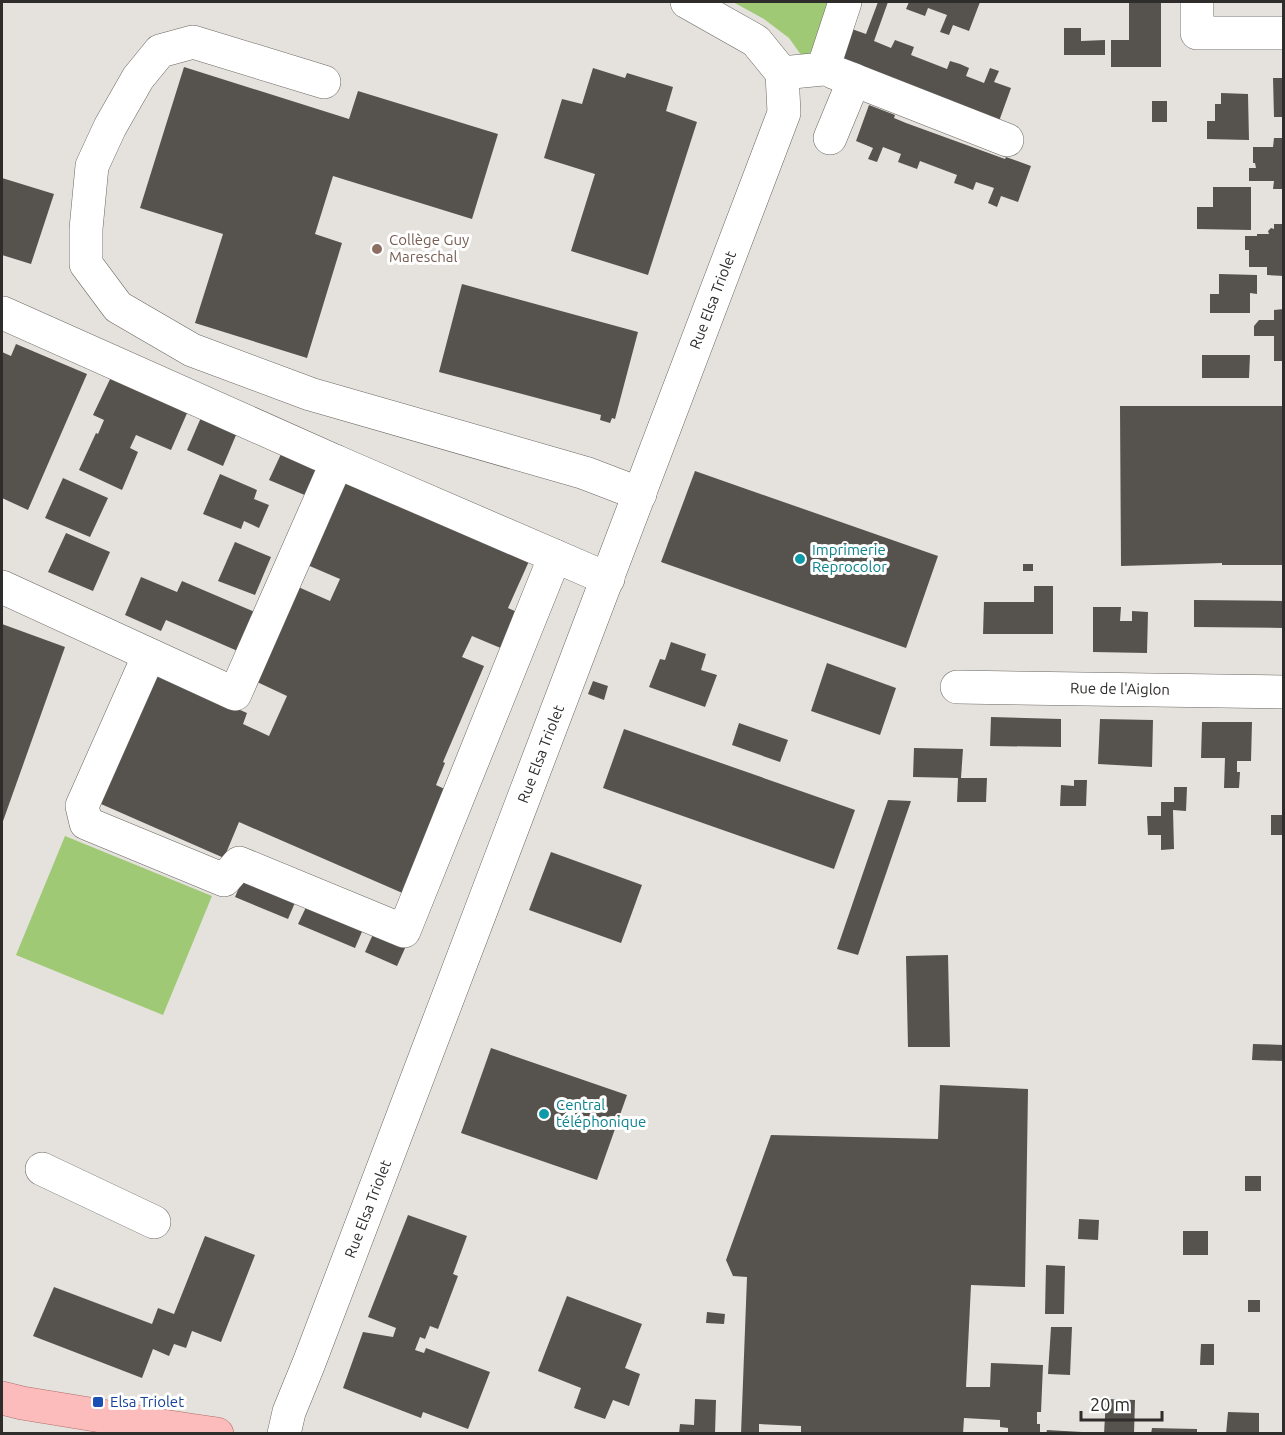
<svg xmlns="http://www.w3.org/2000/svg" width="1285" height="1435" font-family="Ubuntu,sans-serif">
  <style>
    .green { fill: #9fc974 }
    .building { fill: #56534f }
    .lines { fill: none; stroke-linecap: round; stroke-linejoin: round }
    .minor-casing { stroke: #6a6763; stroke-width: 34 }
    .major-casing { stroke: #b26d6b; stroke-width: 34 }
    .minor { stroke: #fff; stroke-width: 33 }
    .major { stroke: #fbbcbb; stroke-width: 33 }
    .education-dot { fill: #8d6e63; stroke: #fff; stroke-width: 2 }
    .culture-dot { fill: #0f9aa8; stroke: #fff; stroke-width: 2 }
    .transit-dot { fill: #1a4fb4; stroke: #fff; stroke-width: 2 }
    .labels { text-anchor: middle; stroke-width: 6; stroke-linejoin: round; paint-order: stroke }
    .education-label { font-size: 15px; fill: #785e54; stroke: #fff; text-anchor: start }
    .street-label { font-size: 15px; fill: #2e2d2b; stroke: #fff }
    .culture-label { font-size: 15px; fill: #0d838f; stroke: #fff; text-anchor: start }
    .transit-label { font-size: 15px; fill: #164399; stroke: #fff; text-anchor: start }
  </style>
  <rect width="100%" height="100%" fill="#e5e2dd"/>
  <g class="green">
    <polygon points="733,2 831,2 820,43 804,59 789,38 764,19"/>
    <polygon points="65,836 212,896 163,1015 16,955"/>
  </g>
  <g class="building">
    <polygon points="878,2 888,2 874,41 891,48 895,40 914,47 911,55 947,69 950,61 960,64 969,68 966,76 984,83 990,68 999,71 994,82 1011,88 998,124 836,64 849,28 866,34"/>
    <polygon points="909,2 980,2 969,31 953,25 949,35 940,32 947,15 928,8 925,16 906,9"/>
    <polygon points="1129,2 1161,2 1161,67 1111,67 1111,40 1129,40"/>
    <polygon points="1064,28 1081,28 1081,41 1105,40 1105,55 1064,55"/>
    <polygon points="184,67 349,119 358,91 498,134 472,219 333,176 315,234 342,243 307,358 195,323 223,234 140,208"/>
    <polygon points="593,68 625,78 627,73 673,87 666,111 697,122 648,275 571,251 595,174 544,158 562,99 582,104"/>
    <polygon points="1273,78 1284,78 1284,117 1274,117"/>
    <polygon points="1221,93 1248,94 1249,140 1207,139 1207,121 1215,121 1215,104 1221,104"/>
    <rect x="1152" y="101" width="15" height="21"/>
    <polygon points="869,105 895,115 894,118 906,123 1005,159 1006,157 1031,166 1018,202 1001,196 997,207 988,203 994,188 976,182 973,190 963,186 954,183 957,175 920,161 917,169 898,162 901,154 883,147 877,162 868,159 873,148 856,141"/>
    <polygon points="1274,138 1284,138 1284,189 1273,189 1274,181 1249,181 1249,168 1256,168 1255,163 1253,163 1253,147 1273,147"/>
    <polygon points="2,178 54,194 31,264 2,255"/>
    <polygon points="1213,187 1251,187 1251,230 1197,229 1197,207 1213,207"/>
    <polygon points="1274,224 1284,224 1284,276 1267,275 1267,267 1249,267 1249,250 1245,250 1245,236 1257,236 1257,234 1269,234 1268,231 1271,228 1274,229"/>
    <polygon points="1219,274 1257,275 1257,294 1250,293 1250,313 1210,313 1210,294 1219,294"/>
    <polygon points="462,284 638,332 615,419 612,418 610,423 600,420 601,415 439,372"/>
    <polygon points="1284,309 1284,361 1274,361 1274,336 1254,336 1254,326 1259,320 1274,320 1274,310"/>
    <polygon points="16,344 87,374 28,510 2,498 2,352 11,356"/>
    <polygon points="1202,355 1250,355 1249,378 1202,378"/>
    <polygon points="112,375 191,404 171,450 136,435 130,448 138,452 122,490 79,470 96,433 98,434 104,420 93,415"/>
    <polygon points="1120,406 1284,406 1284,565 1222,565 1222,563 1121,566"/>
    <polygon points="203,413 239,428 223,466 187,450"/>
    <polygon points="287,441 324,457 307,496 269,480"/>
    <polygon points="347,470 534,550 508,608 519,613 503,649 472,636 462,657 484,666 443,762 445,763 436,785 451,792 407,895 239,822 224,858 101,804 153,672 247,713 243,724 269,736 287,696 255,681 296,586 330,601 340,579 305,564"/>
    <polygon points="695,471 938,556 906,648 661,562"/>
    <polygon points="220,474 257,490 254,499 269,505 259,528 244,521 241,529 203,514"/>
    <polygon points="63,478 108,498 90,537 45,518"/>
    <polygon points="66,533 110,552 93,591 48,572"/>
    <polygon points="235,542 271,557 255,595 218,581"/>
    <rect x="1023" y="564" width="10" height="7"/>
    <polygon points="141,577 177,592 182,581 257,613 240,652 166,620 161,631 125,615"/>
    <polygon points="1034,586 1053,586 1053,634 983,634 984,602 1034,602"/>
    <polygon points="1194,600 1284,601 1284,628 1194,627"/>
    <polygon points="1093,607 1121,607 1120,621 1132,621 1132,611 1148,612 1147,653 1093,652"/>
    <polygon points="2,624 65,647 2,824"/>
    <polygon points="671,642 706,654 701,670 717,675 705,707 649,687 660,659 665,660"/>
    <polygon points="827,663 896,688 880,735 811,711"/>
    <polygon points="593,681 608,686 604,700 588,694"/>
    <polygon points="991,717 1061,719 1061,747 990,746"/>
    <polygon points="1100,719 1153,720 1152,767 1098,764"/>
    <polygon points="1202,722 1252,722 1251,761 1237,761 1237,772 1240,772 1239,788 1224,788 1225,758 1201,758"/>
    <polygon points="739,723 788,740 780,762 732,745"/>
    <polygon points="624,729 855,810 834,869 603,788"/>
    <polygon points="914,748 963,749 961,778 987,778 986,802 957,802 958,778 913,777"/>
    <polygon points="1074,780 1087,780 1086,806 1060,806 1061,785 1074,786"/>
    <polygon points="1174,787 1187,787 1186,811 1173,810 1174,849 1161,850 1161,835 1148,835 1147,816 1161,816 1161,802 1174,802"/>
    <polygon points="888,800 911,801 858,955 837,949"/>
    <rect x="1271" y="815" width="13" height="20"/>
    <polygon points="551,852 642,885 621,943 529,910"/>
    <polygon points="244,876 297,898 288,919 235,897"/>
    <polygon points="308,903 364,927 355,948 298,924"/>
    <polygon points="374,932 406,946 397,966 365,952"/>
    <polygon points="948,955 950,1047 908,1047 906,956"/>
    <polygon points="1253,1044 1284,1045 1284,1061 1252,1060"/>
    <polygon points="491,1048 627,1095 597,1180 461,1133"/>
    <polygon points="940,1085 1028,1089 1025,1287 971,1285 966,1387 990,1387 991,1363 1043,1365 1041,1412 1037,1412 1037,1424 1040,1424 1040,1434 1008,1434 1008,1428 1000,1427 1000,1420 964,1418 963,1434 801,1434 801,1426 759,1424 759,1434 741,1434 747,1277 733,1276 726,1260 771,1135 938,1139"/>
    <rect x="1245" y="1176" width="16" height="15"/>
    <polygon points="408,1215 467,1236 453,1274 458,1276 438,1329 430,1326 425,1339 420,1337 415,1350 424,1353 426,1348 490,1372 468,1429 423,1412 421,1418 343,1388 363,1332 393,1337 396,1328 368,1317"/>
    <polygon points="1079,1219 1099,1220 1098,1240 1078,1239"/>
    <rect x="1183" y="1231" width="25" height="24"/>
    <polygon points="205,1236 255,1255 221,1342 192,1331 186,1348 174,1344 169,1356 153,1349 142,1378 33,1336 54,1287 152,1324 158,1308 174,1314"/>
    <polygon points="1046,1265 1065,1266 1064,1314 1045,1314"/>
    <polygon points="567,1296 642,1324 625,1368 640,1374 629,1406 613,1400 605,1419 574,1408 581,1388 538,1371"/>
    <rect x="1248" y="1300" width="12" height="12"/>
    <polygon points="707,1312 725,1314 724,1324 706,1323"/>
    <polygon points="1051,1327 1072,1327 1070,1375 1048,1374"/>
    <polygon points="1201,1344 1214,1344 1214,1365 1200,1365"/>
    <polygon points="695,1399 716,1400 715,1434 679,1434 680,1424 694,1425"/>
    <polygon points="1106,1399 1135,1400 1134,1434 1104,1434"/>
    <polygon points="1228,1412 1259,1413 1259,1434 1226,1434"/>
    <polygon points="1152,1428 1197,1429 1197,1434 1151,1434"/>
    <polygon points="1047,1430 1082,1432 1082,1434 1046,1434"/>
  </g>
  <g class="lines">
    <g class="minor-casing">
      <g id="minor">
        <polyline points="1197,2 1197,33 1284,33"/>
        <polyline points="782,73 823,69 845,2"/>
        <polyline points="854,80 1007,140"/>
        <polyline points="324,82 193,42 160,51 138,78 110,127 92,166 86,229 86,264 118,307 192,350 310,394 585,473 640,494"/>
        <polyline points="830,138 854,80 833,72"/>
        <polyline points="2,314 3,313 337,462 235,694 2,587"/>
        <polyline points="337,462 608,579"/>
        <polyline points="149,655 82,806 86,823 224,880 239,863 404,931 555,556"/>
        <polyline points="957,687 1284,692"/>
        <polyline points="42,1169 154,1222"/>
        <polyline points="284,1434 289,1412 309,1363 784,113 782,73 756,41 687,2"/>
      </g>
    </g>
    <g class="major-casing">
      <polyline id="major" points="2,1398 22,1403 169,1427 217,1434"/>
    </g>
    <use href="#minor" class="minor"/>
    <use href="#major" class="major"/>
  </g>
  <circle class="education-dot" cx="377" cy="249" r="6"/>
  <g class="culture-dot">
    <circle cx="800" cy="559" r="6"/>
    <circle cx="544" cy="1114" r="6"/>
  </g>
  <rect class="transit-dot" x="92" y="1396" width="12" height="12" rx="3"/>
  <g class="labels">
    <g class="education-label">
      <text x="389" y="245">Collège Guy<tspan x="389" dy="17">Mareschal</tspan></text>
    </g>
    <g class="street-label">
      <text transform="translate(713 300) rotate(-69)" y="5">Rue Elsa Triolet</text>
      <text transform="translate(1120 689) rotate(1)" y="5">Rue de l'Aiglon</text>
      <text transform="translate(541 754) rotate(-69)" y="5">Rue Elsa Triolet</text>
      <text transform="translate(368 1209) rotate(-69)" y="5">Rue Elsa Triolet</text>
    </g>
    <g class="culture-label">
      <text x="812" y="555">Imprimerie<tspan x="812" dy="17">Reprocolor</tspan></text>
      <text x="556" y="1110">Central<tspan x="556" dy="17">téléphonique</tspan></text>
    </g>
    <g class="transit-label">
      <text x="110" y="1407">Elsa Triolet</text>
    </g>
  </g>
  <rect width="1285" height="1435" fill="none" stroke="#2e2d2b" stroke-width="6"/>
  <path d="M1081 1411v9h81v-9" fill="none" stroke="#2e2d2b" stroke-width="3"/>
  <text x="1090" y="1411" font-size="18" fill="#2e2d2b" stroke="#ffffff" stroke-width="4.5" paint-order="stroke">20 m</text>
</svg>
